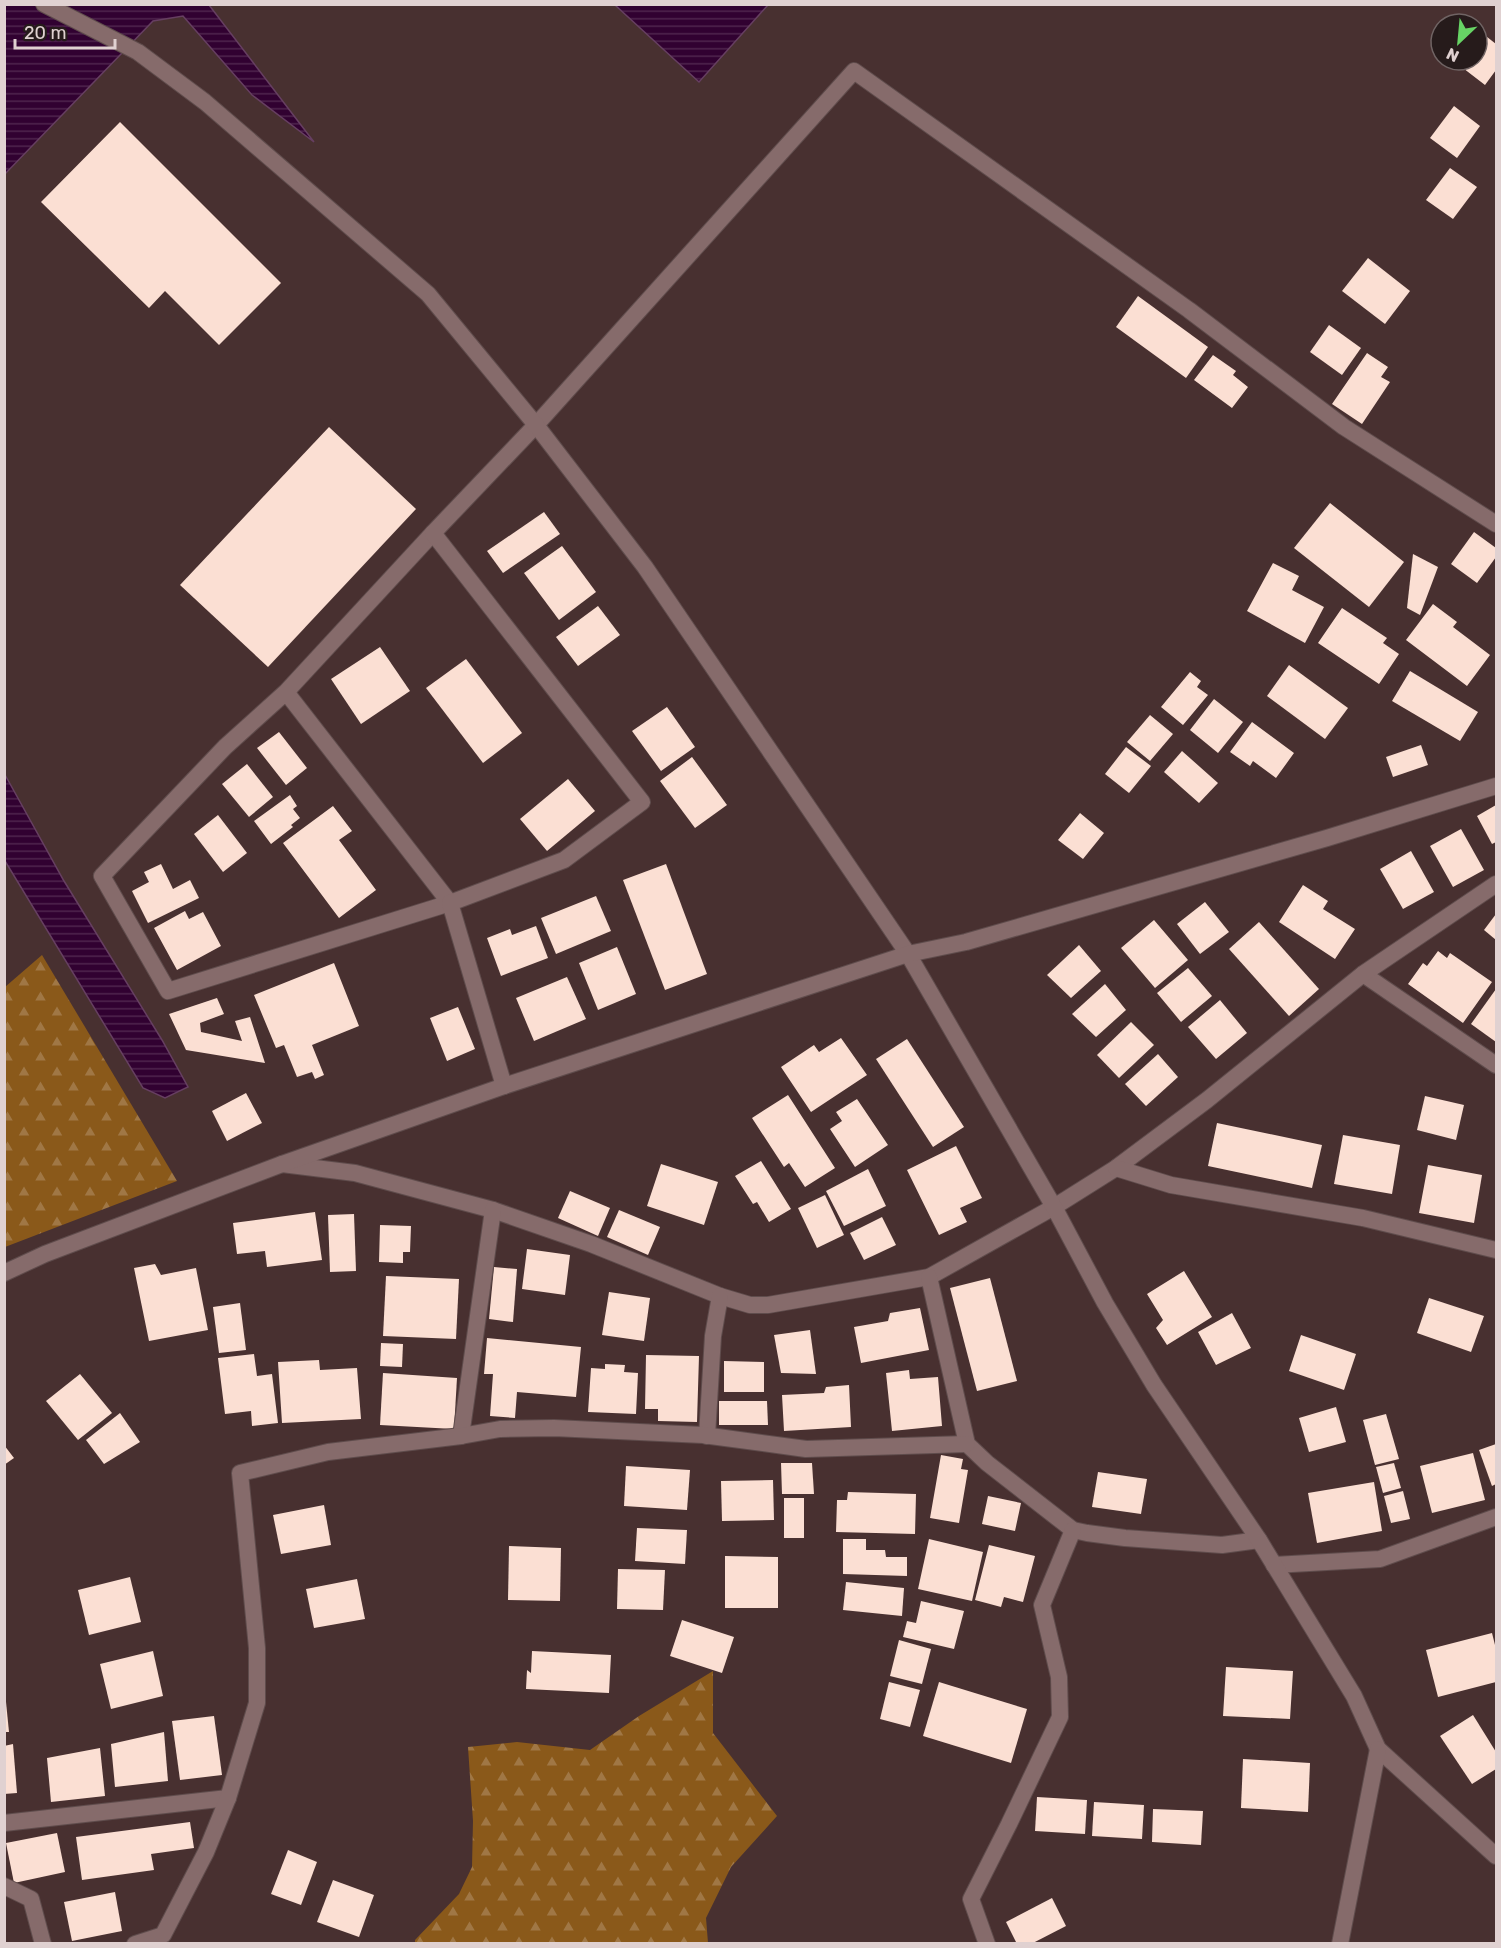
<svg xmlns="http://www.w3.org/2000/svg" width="1501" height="1948" font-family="Rubik,sans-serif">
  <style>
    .forest { fill: url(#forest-firs) }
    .water { fill: url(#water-rules); stroke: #663f61; stroke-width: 1.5 }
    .building { fill: #fbdfd3 }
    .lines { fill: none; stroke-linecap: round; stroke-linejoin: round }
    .minor-casing { stroke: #5f4c4c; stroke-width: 18 }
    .tertiary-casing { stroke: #5f4c4c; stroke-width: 18 }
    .minor { stroke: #866b6b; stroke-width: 16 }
    .tertiary { stroke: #866b6b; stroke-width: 16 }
  </style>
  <defs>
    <pattern id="forest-firs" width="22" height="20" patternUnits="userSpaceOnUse" patternTransform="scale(1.5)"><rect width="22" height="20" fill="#8a591a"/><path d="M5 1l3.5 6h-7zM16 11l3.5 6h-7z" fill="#a07745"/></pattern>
    <pattern id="water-rules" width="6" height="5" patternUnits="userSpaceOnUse" patternTransform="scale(1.5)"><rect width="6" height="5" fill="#310131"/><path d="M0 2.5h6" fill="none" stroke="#4f254e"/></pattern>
  </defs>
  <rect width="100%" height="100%" fill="#483030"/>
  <g class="forest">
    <polygon points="42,955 177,1181 5,1247 5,987"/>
    <polygon points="713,1671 713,1733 777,1816 731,1867 706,1918 708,1943 415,1943 415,1940 459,1894 472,1867 473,1821 468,1747 517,1742 590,1750 639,1716"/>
  </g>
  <g class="water">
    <polygon points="5,5 209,5 314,142 252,95 183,16 153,21 5,174"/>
    <polygon points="615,5 768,5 699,82"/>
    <polygon points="4,773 64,881 162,1040 188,1087 165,1098 143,1088 5,861"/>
  </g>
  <g class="building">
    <polygon points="1482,33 1496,44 1496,70 1485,85 1459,65 1463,60 1477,60 1477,41"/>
    <polygon points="1454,106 1480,126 1457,158 1430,138"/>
    <polygon points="120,122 281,283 219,345 165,291 149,308 41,202"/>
    <polygon points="1450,168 1477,187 1453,219 1426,200"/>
    <polygon points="1368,258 1410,291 1385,324 1342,291"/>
    <polygon points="1138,296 1208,347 1186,378 1116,327"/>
    <polygon points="1329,325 1361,348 1342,375 1310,352"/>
    <polygon points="1367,353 1388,367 1381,377 1390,382 1362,424 1332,404"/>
    <polygon points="1213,355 1236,371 1233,375 1248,387 1232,408 1194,380"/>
    <polygon points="329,427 416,509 268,667 180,585"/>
    <polygon points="1330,503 1404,562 1369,607 1294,548"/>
    <polygon points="544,512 560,534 503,573 487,551"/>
    <polygon points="1474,532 1496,548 1496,557 1477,583 1451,564"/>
    <polygon points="562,546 596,592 559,620 524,573"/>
    <polygon points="1413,554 1438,567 1420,615 1407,608"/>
    <polygon points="1273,563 1299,576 1292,590 1324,607 1305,643 1247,611"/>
    <polygon points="1433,604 1457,622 1453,627 1490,655 1467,686 1406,640"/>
    <polygon points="598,606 620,635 578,666 556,637"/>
    <polygon points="1342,608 1387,638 1383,643 1399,654 1379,684 1318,643"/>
    <polygon points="380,647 410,691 361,724 331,679"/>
    <polygon points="466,659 522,733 483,763 426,688"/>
    <polygon points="1289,665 1348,708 1325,739 1267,696"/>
    <polygon points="1410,671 1478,712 1460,741 1392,701"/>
    <polygon points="1190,672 1201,681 1197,687 1208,695 1183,725 1161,707"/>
    <polygon points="1214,699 1243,722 1218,753 1190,730"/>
    <polygon points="667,707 695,747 661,771 632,731"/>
    <polygon points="1150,715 1173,734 1150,761 1127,742"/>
    <polygon points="1252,722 1294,753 1276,778 1253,761 1250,766 1230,752"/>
    <polygon points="279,732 307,768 286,785 257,748"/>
    <polygon points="1421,745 1428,765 1393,777 1386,757"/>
    <polygon points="1126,747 1151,766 1129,793 1105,774"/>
    <polygon points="1182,751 1218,783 1199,803 1164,772"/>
    <polygon points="692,757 727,805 695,828 660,781"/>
    <polygon points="247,764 273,797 249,817 222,784"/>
    <polygon points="568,779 595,811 547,851 520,819"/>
    <polygon points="290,795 297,806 293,809 300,818 291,825 293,827 271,844 254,821"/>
    <polygon points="1496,805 1496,842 1492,844 1477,816"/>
    <polygon points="333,806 352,831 339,840 376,890 339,918 283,843"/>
    <polygon points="1080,813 1104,833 1083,859 1058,840"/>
    <polygon points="218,815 247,853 223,872 194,834"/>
    <polygon points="1461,829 1484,870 1453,887 1430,846"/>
    <polygon points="1411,851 1434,892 1403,909 1380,869"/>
    <polygon points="161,864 173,889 190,880 199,898 148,923 132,891 149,882 144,872"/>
    <polygon points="666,864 707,974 665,990 623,880"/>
    <polygon points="1303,885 1328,901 1323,909 1355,929 1335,959 1279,922"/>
    <polygon points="596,896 611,931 556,954 541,918"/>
    <polygon points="1205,902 1229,932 1200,954 1177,924"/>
    <polygon points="185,911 189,919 203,912 221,946 177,970 154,928"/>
    <polygon points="1496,914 1496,940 1484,930"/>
    <polygon points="1154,920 1188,960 1155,988 1121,948"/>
    <polygon points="1259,922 1319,989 1289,1016 1229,949"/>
    <polygon points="536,926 548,958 501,976 487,938 510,929 512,935"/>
    <polygon points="1079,945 1101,971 1071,998 1047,975"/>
    <polygon points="617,947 636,994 598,1010 579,963"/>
    <polygon points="1438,951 1447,958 1450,953 1492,982 1463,1023 1408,984 1423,963 1427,966"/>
    <polygon points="334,963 359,1026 312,1045 324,1075 315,1079 312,1072 297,1077 284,1045 276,1048 254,995"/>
    <polygon points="1188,968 1212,996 1181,1022 1157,993"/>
    <polygon points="567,977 586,1019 534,1041 516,998"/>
    <polygon points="1105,984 1126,1010 1096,1037 1072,1014"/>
    <polygon points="1496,989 1496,1042 1471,1024"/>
    <polygon points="217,998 224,1014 200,1023 201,1032 242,1041 235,1021 250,1017 265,1063 186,1050 169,1014"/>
    <polygon points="1220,1000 1247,1033 1216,1059 1188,1027"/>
    <polygon points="458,1007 475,1049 447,1061 430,1018"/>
    <polygon points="1131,1022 1154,1045 1119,1078 1097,1055"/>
    <polygon points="841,1038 867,1075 811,1112 781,1067 814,1045 819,1052"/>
    <polygon points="907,1039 964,1127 933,1147 876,1059"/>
    <polygon points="1158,1054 1178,1077 1146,1106 1125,1084"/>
    <polygon points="246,1093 262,1123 227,1141 212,1111"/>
    <polygon points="788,1095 835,1168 805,1187 789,1163 784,1167 752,1118"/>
    <polygon points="1425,1096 1464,1105 1456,1140 1417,1130"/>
    <polygon points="857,1099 888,1145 855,1167 830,1129 842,1121 836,1112"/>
    <polygon points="1217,1123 1322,1145 1312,1188 1208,1166"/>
    <polygon points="1343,1135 1400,1145 1392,1194 1334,1184"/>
    <polygon points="956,1146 982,1198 960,1208 967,1222 939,1235 907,1170"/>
    <polygon points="761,1161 791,1209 769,1222 757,1202 753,1204 735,1176"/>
    <polygon points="661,1164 718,1182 704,1225 647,1206"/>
    <polygon points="1428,1165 1482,1175 1474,1223 1419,1213"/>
    <polygon points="868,1169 886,1206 844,1226 826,1191"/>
    <polygon points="570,1191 610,1208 598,1236 558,1218"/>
    <polygon points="825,1195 844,1235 817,1248 798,1208"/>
    <polygon points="619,1210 660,1227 648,1255 607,1237"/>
    <polygon points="315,1212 322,1260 267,1267 265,1251 237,1254 233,1223"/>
    <polygon points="354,1214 356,1271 330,1272 328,1215"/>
    <polygon points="882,1217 896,1245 864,1260 850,1233"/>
    <polygon points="380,1225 411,1226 410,1252 403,1252 403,1263 379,1262"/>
    <polygon points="527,1249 570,1255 565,1295 522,1289"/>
    <polygon points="155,1264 161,1275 196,1268 208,1330 149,1341 134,1268"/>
    <polygon points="494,1267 517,1269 513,1322 489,1319"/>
    <polygon points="1184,1271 1212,1317 1167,1345 1156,1328 1163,1320 1147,1294"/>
    <polygon points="386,1276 459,1279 456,1339 383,1336"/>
    <polygon points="990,1278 1017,1381 977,1391 950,1288"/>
    <polygon points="609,1292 650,1298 644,1341 602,1335"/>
    <polygon points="1429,1298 1484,1316 1471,1352 1417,1333"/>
    <polygon points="240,1303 246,1350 219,1353 213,1307"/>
    <polygon points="920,1308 929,1350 861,1363 854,1327 888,1321 890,1313"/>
    <polygon points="1232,1313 1251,1348 1216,1365 1198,1332"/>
    <polygon points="810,1330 816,1374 781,1373 774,1335"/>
    <polygon points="1301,1335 1356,1354 1344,1390 1289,1371"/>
    <polygon points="487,1338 581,1347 576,1397 517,1392 515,1418 490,1416 493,1374 484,1374"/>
    <polygon points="381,1343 403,1344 402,1367 380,1366"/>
    <polygon points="254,1354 257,1376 272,1374 278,1423 252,1426 251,1411 225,1414 218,1358"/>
    <polygon points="646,1355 699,1356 697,1422 658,1421 658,1409 645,1409"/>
    <polygon points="319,1360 320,1370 357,1368 361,1419 282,1423 278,1362"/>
    <polygon points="724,1361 764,1362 764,1392 724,1392"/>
    <polygon points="605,1364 625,1365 624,1372 638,1373 636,1414 588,1412 591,1368 605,1369"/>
    <polygon points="909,1370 910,1379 938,1377 942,1426 892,1431 886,1373"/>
    <polygon points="383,1373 457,1378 454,1429 380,1425"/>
    <polygon points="80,1374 112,1413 78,1440 46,1401"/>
    <polygon points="849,1385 851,1427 784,1431 782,1395 824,1393 826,1387"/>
    <polygon points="719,1401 767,1401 768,1425 719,1425"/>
    <polygon points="1336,1407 1346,1442 1309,1452 1299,1418"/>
    <polygon points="120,1413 140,1442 104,1464 86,1440"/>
    <polygon points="1386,1414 1399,1459 1375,1465 1363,1420"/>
    <polygon points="1496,1444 1496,1484 1492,1486 1479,1450"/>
    <polygon points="4,1445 14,1458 4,1465"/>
    <polygon points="1473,1453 1485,1500 1432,1513 1420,1466"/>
    <polygon points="941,1455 963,1459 961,1469 968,1470 959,1523 930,1518"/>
    <polygon points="781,1463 812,1463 814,1494 782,1494"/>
    <polygon points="1394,1463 1401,1488 1383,1493 1376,1467"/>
    <polygon points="626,1466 690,1470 687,1510 624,1506"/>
    <polygon points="1098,1472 1147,1479 1141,1514 1092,1507"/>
    <polygon points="773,1480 774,1520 722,1521 721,1481"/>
    <polygon points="1374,1482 1382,1531 1317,1543 1308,1493"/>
    <polygon points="1403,1491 1410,1519 1391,1523 1384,1496"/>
    <polygon points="848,1492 916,1494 915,1534 836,1532 837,1500 847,1500"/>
    <polygon points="988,1496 1021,1503 1015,1531 982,1524"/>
    <rect x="784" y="1498" width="20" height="40"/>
    <polygon points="324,1505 331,1545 281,1554 273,1515"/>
    <polygon points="637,1528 687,1530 685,1564 635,1561"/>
    <polygon points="843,1539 866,1539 866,1550 885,1550 886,1557 907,1557 907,1576 843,1574"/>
    <polygon points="929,1539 983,1552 972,1601 918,1589"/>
    <polygon points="989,1545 1035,1556 1023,1602 1004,1597 1001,1607 975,1600"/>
    <polygon points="509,1546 561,1548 560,1601 508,1600"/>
    <polygon points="725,1556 778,1557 778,1608 725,1608"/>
    <polygon points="618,1569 665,1570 663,1610 617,1609"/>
    <polygon points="130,1577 141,1622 89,1635 78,1590"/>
    <polygon points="357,1579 365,1619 314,1628 306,1589"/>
    <polygon points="846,1582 904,1588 902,1616 843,1610"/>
    <polygon points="921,1601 964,1611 954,1649 903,1637 907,1621 916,1623"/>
    <polygon points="682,1620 734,1637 722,1673 670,1656"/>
    <polygon points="1492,1633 1496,1649 1496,1682 1438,1697 1426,1650"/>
    <polygon points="899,1640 931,1649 922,1684 890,1676"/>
    <polygon points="153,1651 163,1696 111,1709 100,1664"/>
    <polygon points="532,1651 611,1655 609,1693 526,1689 527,1670 531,1673"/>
    <polygon points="1226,1667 1293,1671 1290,1719 1223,1716"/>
    <polygon points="889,1682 920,1690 910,1727 880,1719"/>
    <polygon points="939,1682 1027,1709 1011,1763 923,1736"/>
    <polygon points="4,1702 6,1702 9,1732 4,1732"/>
    <polygon points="1473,1715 1496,1752 1496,1769 1472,1784 1440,1736"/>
    <polygon points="214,1716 222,1775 180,1780 172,1721"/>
    <polygon points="164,1732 168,1781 115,1787 111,1744"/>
    <polygon points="13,1744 17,1793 4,1794 4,1746"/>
    <polygon points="100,1748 105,1796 51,1802 47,1758"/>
    <polygon points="1243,1759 1310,1763 1308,1812 1241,1808"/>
    <polygon points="1037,1797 1087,1800 1085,1834 1035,1831"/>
    <polygon points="1094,1802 1144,1805 1142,1839 1092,1836"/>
    <polygon points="1153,1809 1203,1811 1201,1845 1152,1842"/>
    <polygon points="190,1822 194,1848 151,1854 154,1870 82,1880 76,1837"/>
    <polygon points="57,1833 65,1872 14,1883 6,1843"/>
    <polygon points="288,1850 317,1862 301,1905 271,1894"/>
    <polygon points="333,1880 374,1895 359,1937 317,1922"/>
    <polygon points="115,1892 122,1931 72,1941 64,1902"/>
    <polygon points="1052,1898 1066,1926 1031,1944 1017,1944 1006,1922"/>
  </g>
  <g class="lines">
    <g class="minor-casing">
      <g id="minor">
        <polyline points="286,692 225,747 102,876 168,991 450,903 286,692 433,533"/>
        <polyline points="1363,974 1496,1065"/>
        <polyline points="504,1086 450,903 564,860 642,802 433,533 536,425 854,71 1189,310 1344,427 1496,524"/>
        <polyline points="282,1164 355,1173 493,1210 591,1244 720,1296 750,1305 768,1305 929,1277 1054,1207 1116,1168 1207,1100 1363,974 1496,884"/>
        <polyline points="1116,1168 1171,1185 1363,1218 1496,1250"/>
        <polyline points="929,1277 967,1444 987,1463 1073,1530 1087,1533 1125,1538 1222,1545 1259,1540"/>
        <polyline points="461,1436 493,1210"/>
        <polyline points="707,1436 713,1336 720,1296"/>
        <polyline points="1274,1565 1380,1559 1496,1517"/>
        <polyline points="4,1823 228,1798"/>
        <polyline points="4,1886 31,1899 43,1944"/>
        <polyline points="135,1944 163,1935 206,1852 228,1798 257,1703 257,1648 240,1473 328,1452 461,1436 500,1429 554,1428 703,1435 806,1449 967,1444"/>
        <polyline points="987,1944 971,1899 1009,1824 1060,1717 1059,1677 1042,1605 1073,1530"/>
      </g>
    </g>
    <g class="tertiary-casing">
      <g id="tertiary">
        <polyline points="44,4 138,52 205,102 428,294 536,425 645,567 908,954 1054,1207 1105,1303 1154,1385 1259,1540 1354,1696 1378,1749 1496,1856"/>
        <polyline points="4,1273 45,1254 282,1164 504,1086 908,954 966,942 1327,838 1496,786"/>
        <polyline points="1340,1944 1378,1749"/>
      </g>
    </g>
    <use href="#minor" class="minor"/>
    <use href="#tertiary" class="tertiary"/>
  </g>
  <rect width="1501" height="1948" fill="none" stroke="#e0d1d1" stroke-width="12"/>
  <g transform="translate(1459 42) rotate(206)"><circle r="28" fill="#261b1b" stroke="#706464" stroke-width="1.5"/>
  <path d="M0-4.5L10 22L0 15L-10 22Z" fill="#67d465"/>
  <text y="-9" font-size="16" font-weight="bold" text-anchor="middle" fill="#e0d1d1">N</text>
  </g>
  <path d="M15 39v9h100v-9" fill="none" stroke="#e0d1d1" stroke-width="3"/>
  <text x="24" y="39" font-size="18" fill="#e0d1d1" stroke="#261b1b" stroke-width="4.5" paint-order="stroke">20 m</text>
</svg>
